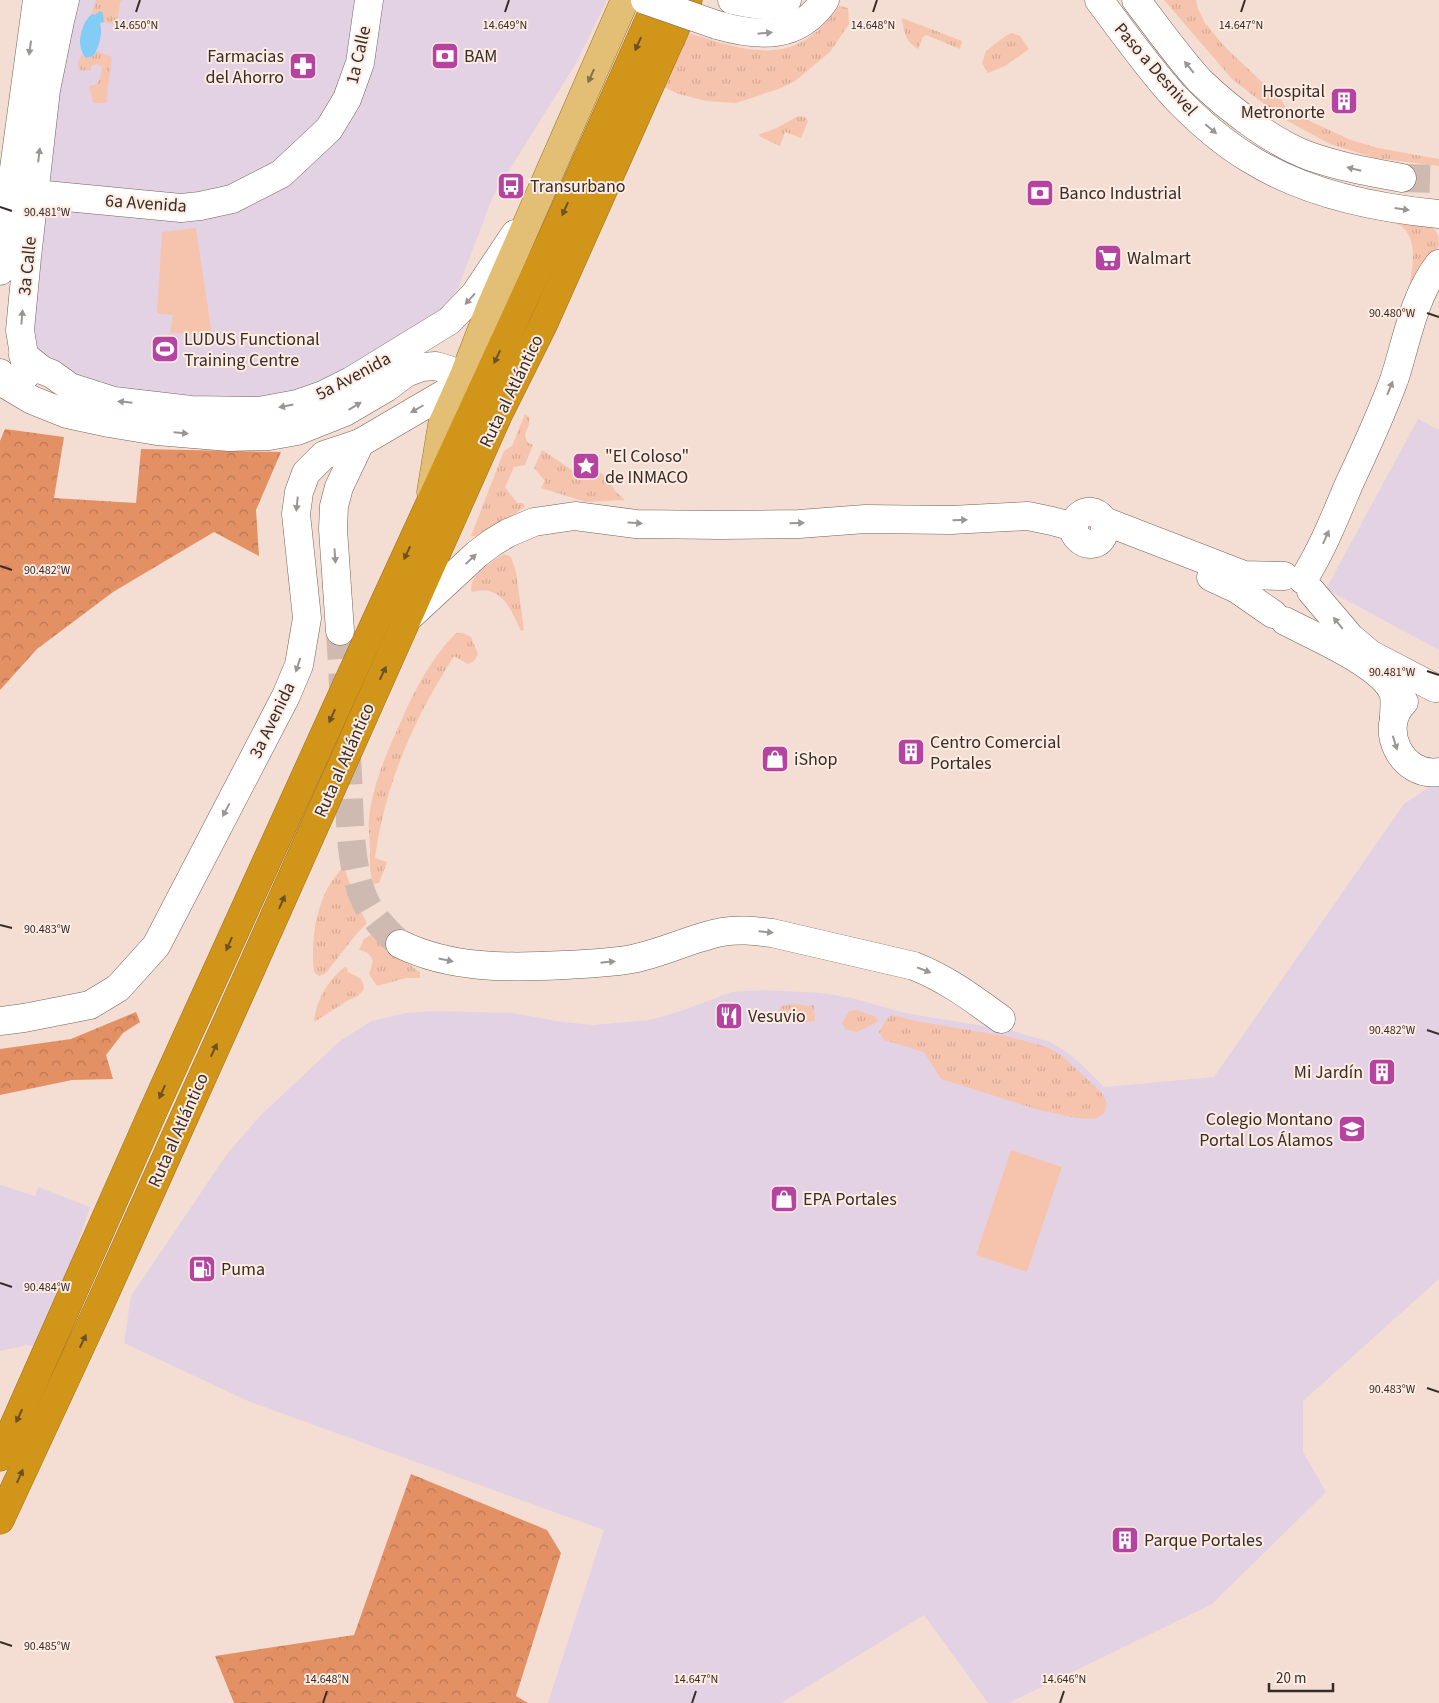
<svg xmlns="http://www.w3.org/2000/svg" width="1439" height="1703" font-family="'Source Sans 3',sans-serif">
  <style>
    .commercial { fill: #e3d2e4 }
    .grass { fill: url(#grass-tufts) }
    .forest { fill: url(#forest-crowns) }
    .pitch { fill: #f6c4ac }
    .water { fill: #82ccf6 }
    .lines { fill: none; stroke-linecap: round; stroke-linejoin: round }
    .minor-tunnel { stroke: #cebab0; stroke-width: 28; stroke-dasharray: 28 14; stroke-linecap: butt }
    .minor-casing { stroke: #766258; stroke-width: 29 }
    .major-casing { stroke: #9b711f; stroke-width: 29 }
    .highway-casing { stroke: #9b711f; stroke-width: 29 }
    .minor { stroke: #fff; stroke-width: 28 }
    .major { stroke: #e3bf76; stroke-width: 28 }
    .highway { stroke: #d1951a; stroke-width: 28 }
    .minor-bridge-casing { stroke: #766258; stroke-width: 29; stroke-linecap: butt }
    .minor-bridge { stroke: #fff; stroke-width: 28 }
    .oneway { fill: #9a9694 }
    .oneway2 { fill: #6c5124 }
    .oneway3 { fill: #846f4c }
    .ticks { fill: none; stroke: #362d29; stroke-width: 2 }
    .labels { text-anchor: middle; stroke-width: 4; stroke-linejoin: round; paint-order: stroke }
    .street-label { font-size: 18px; fill: #362d29; stroke: #feebe2 }
    .poi-label { font-size: 18px; fill: #362d29; stroke: #feebe2; text-anchor: start }
    .ticks-label { font-size: 12px; text-anchor: middle; fill: #362d29; stroke: #feebe2; stroke-width: 4; stroke-linejoin: round; paint-order: stroke }
  </style>
  <defs>
    <pattern id="grass-tufts" width="24" height="20" patternUnits="userSpaceOnUse" patternTransform="scale(1.25)"><rect width="24" height="20" fill="#f6c4ac"/><path d="M3 7l-1-3M5 7V3M7 7l1-3M15 17l-1-3M17 17v-4M19 17l1-3" fill="none" stroke="#d4a994"/></pattern>
    <pattern id="forest-crowns" width="20" height="18" patternUnits="userSpaceOnUse" patternTransform="scale(1.25)"><rect width="20" height="18" fill="#e49065"/><path d="M2 6a3 3 0 1 1 6 0M12 15a3 3 0 1 1 6 0" fill="none" stroke="#ba7653"/></pattern>
  </defs>
  <rect width="100%" height="100%" fill="#f4ddd2"/>
  <g class="commercial">
    <polygon points="65,0 607,0 575,65 493,196 458,288 442,311 297,404 70,387 20,330"/>
    <polygon points="1418,419 1439,430 1439,650 1326,589"/>
    <polygon points="1439,784 1439,1279 1303,1401 1303,1452 1326,1492 1212,1604 1009,1703 988,1703 924,1615 781,1703 548,1703 604,1530 248,1401 124,1343 131,1296 227,1154 261,1115 341,1040 372,1021 406,1013 435,1011 512,1013 562,1022 593,1025 650,1020 678,1012 732,992 763,990 821,993 852,998 905,1013 1013,1031 1050,1042 1065,1051 1079,1062 1104,1087 1214,1077 1404,804 1431,786"/>
    <polygon points="0,1185 35,1196 38,1187 90,1207 54,1313 38,1348 28,1345 0,1351"/>
  </g>
  <g class="grass">
    <polygon points="96,0 123,0 120,3 117,25 104,22 103,14 101,12 95,15 92,14"/>
    <polygon points="1164,0 1196,0 1198,9 1205,23 1224,46 1264,84 1277,93 1288,111 1351,140 1378,148 1439,159 1439,166 1375,158 1330,144 1282,118 1232,79"/>
    <path d="M839 6 848 8 849 24 830 52 795 81 781 88 736 103 706 101 679 94 657 84 682 31C745 50 794 72 839 6Z"/>
    <path d="M902 18 962 41 960 49 926 35 923 37 918 49C906 42 903 32 902 18Z"/>
    <polygon points="1012,33 1020,36 1029,49 1005,66 988,73 982,63 986,51 1007,35"/>
    <polygon points="97,51 112,57 106,103 93,103 89,86 97,84 100,78 102,67 96,64 91,66 91,71 80,70 77,65 82,54 86,58 93,56"/>
    <polygon points="798,116 805,117 808,121 801,138 785,132 780,146 759,136 760,134 775,129"/>
    <path d="M1390 222 1430 225C1437 230 1439 236 1439 245 1438 252 1414 278 1409 288 1412 270 1419 239 1401 226 1398 224 1393 223 1390 222Z"/>
    <polygon points="525,414 529,417 529,424 525,435 527,442 533,445 525,465 514,467 505,487 517,503 523,503 525,507 479,537 471,536 504,451 512,446"/>
    <polygon points="542,450 581,476 587,476 599,472 607,477 615,491 625,500 586,502 541,488 545,481 534,468"/>
    <path d="M504 554 511 557 516 572 524 630 521 631C510 608 502 584 472 592 466 577 494 560 504 554Z"/>
    <path d="M456 633H463L471 637 478 654 474 661 468 664 454 656C414 719 385 783 375 858L387 862 379 883 374 884C369 874 370 861 370 850 370 840 368 829 369 819 372 788 385 756 398 728 413 694 429 660 456 633Z"/>
    <path d="M344 867 356 902 367 923 358 932 325 974 319 976 314 972C310 938 317 891 344 867Z"/>
    <path d="M375 932C383 940 392 946 399 954 407 961 411 967 420 972V978H406L377 986 369 974 373 961C370 954 367 951 359 950L364 939Z"/>
    <path d="M346 966 348 972C358 978 362 975 364 989L358 996 347 1001 314 1022C316 1000 328 979 346 966Z"/>
    <polygon points="795,1004 807,1006 814,1005 815,1021 799,1023 775,1022 781,1006"/>
    <polygon points="857,1010 874,1016 879,1021 857,1032 845,1029 842,1023 849,1011"/>
    <polygon points="892,1015 916,1021 1010,1037 1047,1047 1061,1055 1101,1092 1107,1103 1104,1114 1094,1119 1077,1118 1039,1110 941,1079 924,1052 884,1040 879,1032 886,1020"/>
  </g>
  <g class="forest">
    <polygon points="5,429 64,437 54,498 136,503 141,449 281,452 256,510 259,556 214,532 113,592 37,649 0,690 0,441"/>
    <polygon points="136,1012 140,1022 123,1033 106,1055 113,1079 72,1080 0,1095 0,1049 71,1039"/>
    <polygon points="411,1474 547,1530 561,1553 516,1696 528,1703 234,1703 215,1656 354,1635"/>
  </g>
  <g class="pitch">
    <polygon points="196,228 212,335 170,333 173,315 159,314 157,312 162,232"/>
    <polygon points="1011,1150 1062,1167 1027,1272 976,1255"/>
  </g>
  <path class="water" d="M100 11 103 13 104 22 100 23C103 33 99 49 93 56L86 58C75 46 81 23 92 14L95 15Z"/>
  <g class="lines">
    <g class="minor-tunnel">
      <polyline points="1402,178 1439,179"/>
      <path d="M340 631C343 679 345 727 348 775 350 814 349 869 366 903 374 919 387 932 400 944"/>
    </g>
    <g class="minor-casing">
      <g id="minor">
        <path d="M732 0C748 3 773 10 787 0"/>
        <path d="M1099 0C1123 32 1147 66 1174 96 1196 119 1223 143 1250 159 1306 194 1375 208 1439 214"/>
        <path d="M1136 0C1157 27 1177 56 1200 81 1228 108 1273 143 1309 156 1340 167 1370 172 1402 178"/>
        <path d="M717 25C759 37 798 40 825 0"/>
        <polyline points="35,194 181,208 200,206 232,199 281,174 329,129 347,99 360,63 369,0"/>
        <polyline points="0,271 37,0"/>
        <polyline points="23,355 42,370 52,374 70,387 114,401 191,410 259,411 297,404 323,395 351,381 449,321 475,294 515,234"/>
        <polyline points="0,373 5,384 32,400 67,414 109,423 157,431 229,437 269,436 297,431 345,412 386,388 406,373 422,367 436,366 449,370 463,378"/>
        <polyline points="27,374 20,330 27,257 46,90 60,21 65,0"/>
        <path d="M1104 521C1107 532 1102 544 1090 544 1086 544 1082 542 1079 539 1062 524 1089 498 1104 521L1244 575 1284 576"/>
        <polyline points="1211,577 1237,589 1273,614"/>
        <path d="M1303 580C1322 550 1335 517 1349 484 1365 450 1381 415 1394 380 1407 341 1413 297 1439 264"/>
        <polyline points="1311,591 1350,637 1370,654 1435,688"/>
        <polyline points="410,616 477,554 493,542 508,533 534,522 575,516 636,524 722,525 799,524 865,519 951,520 1028,516 1052,521 1074,527"/>
        <path d="M1285 621C1313 636 1378 663 1392 690 1396 697 1394 709 1394 717"/>
        <polyline points="340,631 333,529 334,506 339,487 360,443"/>
        <path d="M1404 702C1377 728 1402 778 1439 772"/>
        <path d="M400 944C451 969 509 968 564 965 586 964 610 963 632 959 663 953 691 938 722 932 739 929 755 931 772 933L914 966C947 979 972 998 1001 1019"/>
        <polyline points="0,1021 24,1018 90,1005 118,988 156,946 286,696 299,665 307,618 296,514 299,492 306,473 324,455 360,443 459,385"/>
      </g>
    </g>
    <g class="major-casing">
      <polyline id="major" points="431,492 442,425 463,378 491,306 625,0"/>
    </g>
    <g class="highway-casing">
      <g id="highway">
        <polyline points="0,1457 154,1109 374,625 563,214 658,0"/>
        <polyline points="0,1520 98,1309 251,969 498,415 543,325 688,0"/>
      </g>
    </g>
    <use href="#minor" class="minor"/>
    <use href="#major" class="major"/>
    <use href="#highway" class="highway"/>
    <g class="minor-bridge-casing">
      <polyline id="minor-bridge" points="645,0 717,25"/>
    </g>
    <use href="#minor-bridge" class="minor-bridge"/>
  </g>
  <defs><path id="oneway-solid" d="M-6-.8H1V-3.2L6.5 0L1 3.2V.8H-6Z" transform="scale(1.25)"/></defs>
  <g class="oneway">
    <use href="#oneway-solid" transform="translate(765 33) rotate(-5)"/>
    <use href="#oneway-solid" transform="translate(30 48) rotate(98)"/>
    <use href="#oneway-solid" transform="translate(1189 67) rotate(-129)"/>
    <use href="#oneway-solid" transform="translate(1211 129) rotate(40)"/>
    <use href="#oneway-solid" transform="translate(39 155) rotate(-83)"/>
    <use href="#oneway-solid" transform="translate(1354 169) rotate(-166)"/>
    <use href="#oneway-solid" transform="translate(1402 209) rotate(8)"/>
    <use href="#oneway-solid" transform="translate(470 299) rotate(132)"/>
    <use href="#oneway-solid" transform="translate(22 317) rotate(-85)"/>
    <use href="#oneway-solid" transform="translate(1390 388) rotate(-68)"/>
    <use href="#oneway-solid" transform="translate(125 402) rotate(-174)"/>
    <use href="#oneway-solid" transform="translate(286 406) rotate(169)"/>
    <use href="#oneway-solid" transform="translate(355 406) rotate(-31)"/>
    <use href="#oneway-solid" transform="translate(417 409) rotate(150)"/>
    <use href="#oneway-solid" transform="translate(181 433) rotate(5)"/>
    <use href="#oneway-solid" transform="translate(297 504) rotate(96)"/>
    <use href="#oneway-solid" transform="translate(960 520) rotate(-2)"/>
    <use href="#oneway-solid" transform="translate(635 523) rotate(4)"/>
    <use href="#oneway-solid" transform="translate(797 523) rotate(-2)"/>
    <use href="#oneway-solid" transform="translate(1326 537) rotate(-66)"/>
    <use href="#oneway-solid" transform="translate(335 556) rotate(86)"/>
    <use href="#oneway-solid" transform="translate(471 559) rotate(-43)"/>
    <use href="#oneway-solid" transform="translate(1338 623) rotate(-129)"/>
    <use href="#oneway-solid" transform="translate(298 665) rotate(108)"/>
    <use href="#oneway-solid" transform="translate(1395 743) rotate(73)"/>
    <use href="#oneway-solid" transform="translate(226 810) rotate(118)"/>
    <use href="#oneway-solid" transform="translate(766 932) rotate(6)"/>
    <use href="#oneway-solid" transform="translate(446 960) rotate(12)"/>
    <use href="#oneway-solid" transform="translate(608 962) rotate(-6)"/>
    <use href="#oneway-solid" transform="translate(924 970) rotate(21)"/>
  </g>
  <g class="oneway2">
    <use href="#oneway-solid" transform="translate(638 44) rotate(114)"/>
    <use href="#oneway-solid" transform="translate(565 209) rotate(114)"/>
    <use href="#oneway-solid" transform="translate(497 357) rotate(115)"/>
    <use href="#oneway-solid" transform="translate(407 553) rotate(115)"/>
    <use href="#oneway-solid" transform="translate(383 673) rotate(-65)"/>
    <use href="#oneway-solid" transform="translate(332 716) rotate(114)"/>
    <use href="#oneway-solid" transform="translate(282 902) rotate(-66)"/>
    <use href="#oneway-solid" transform="translate(229 944) rotate(114)"/>
    <use href="#oneway-solid" transform="translate(214 1050) rotate(-65)"/>
    <use href="#oneway-solid" transform="translate(162 1092) rotate(114)"/>
    <use href="#oneway-solid" transform="translate(83 1341) rotate(-65)"/>
    <use href="#oneway-solid" transform="translate(19 1416) rotate(115)"/>
    <use href="#oneway-solid" transform="translate(20 1476) rotate(-66)"/>
  </g>
  <use class="oneway3" href="#oneway-solid" transform="translate(591 76) rotate(114)"/>
  <path class="ticks" d="M136 12 140 0M505 12 509 0M873 12 877 0M1241 12 1245 0M0 207 12 211M1427 313 1439 317M0 566 12 570M1427 671 1439 675M0 925 12 928M1427 1030 1439 1034M0 1283 12 1287M1427 1388 1439 1392M0 1642 12 1646M323 1703 327 1691M692 1703 696 1691M1060 1703 1064 1691"/>
  <defs>
    <g id="bank-square" transform="scale(1.4375)"><rect x="-9" y="-9" width="18" height="18" rx="4" fill="#b444a0" stroke="#feebe2"/><path d="M-6-4H6V4H-6ZM0-2.3a2.3 2.3 0 1 0 0 4.6a2.3 2.3 0 1 0 0-4.6Z" fill="#fff"/></g>
    <g id="pharmacy-square" transform="scale(1.4375)"><rect x="-9" y="-9" width="18" height="18" rx="4" fill="#b444a0" stroke="#feebe2"/><path d="M-2-6h4v4h4v4h-4v4h-4v-4h-4v-4h4Z" fill="#fff"/></g>
    <g id="building-square" transform="scale(1.4375)"><rect x="-9" y="-9" width="18" height="18" rx="4" fill="#b444a0" stroke="#feebe2"/><path d="M-4-6H4V6H1V3H-1V6H-4ZM-2.5-4.3h1.7v1.8h-1.7ZM.8-4.3h1.7v1.8H.8ZM-2.5-1h1.7V.8h-1.7ZM.8-1h1.7V.8H.8Z" fill="#fff"/></g>
    <g id="bus-square" transform="scale(1.4375)"><rect x="-9" y="-9" width="18" height="18" rx="4" fill="#b444a0" stroke="#feebe2"/><path d="M-5-6H5V4H4V6H2V4H-2V6H-4V4H-5ZM-3.5-4V0h7V-4ZM-3.5 1.2v1.5H-2V1.2ZM2 1.2v1.5H3.5V1.2Z" fill="#fff"/></g>
    <g id="supermarket-square" transform="scale(1.4375)"><rect x="-9" y="-9" width="18" height="18" rx="4" fill="#b444a0" stroke="#feebe2"/><path d="M-6-5.5h2.5l.6 2H6L4.5 2H-2.5L-4.4-4H-6ZM-1.5 3.2a1.3 1.3 0 1 0 .1 0ZM3 3.2a1.3 1.3 0 1 0 .1 0Z" fill="#fff"/></g>
    <g id="stadium-square" transform="scale(1.4375)"><rect x="-9" y="-9" width="18" height="18" rx="4" fill="#b444a0" stroke="#feebe2"/><path d="M0-5a6.5 5 0 1 0 0 10a6.5 5 0 1 0 0-10ZM-3.5-1.8h7v3.6h-7Z" fill="#fff"/></g>
    <g id="sight-square" transform="scale(1.4375)"><rect x="-9" y="-9" width="18" height="18" rx="4" fill="#b444a0" stroke="#feebe2"/><path d="M0-6L1.8-2.2L6-1.7L2.9 1.2L3.7 5.4L0 3.3L-3.7 5.4L-2.9 1.2L-6-1.7L-1.8-2.2Z" fill="#fff"/></g>
    <g id="shop-square" transform="scale(1.4375)"><rect x="-9" y="-9" width="18" height="18" rx="4" fill="#b444a0" stroke="#feebe2"/><path d="M-5-2.5h2.3a2.7 3.5 0 0 1 5.4 0H5L5.5 6h-11ZM-1.5-2.5h3a1.5 2.3 0 0 0-3 0Z" fill="#fff"/></g>
    <g id="restaurant-square" transform="scale(1.4375)"><rect x="-9" y="-9" width="18" height="18" rx="4" fill="#b444a0" stroke="#feebe2"/><path d="M-5-6h1v4h1v-4h1v4h1v-4h1v5L-1.5 .5V6h-2V.5L-5-1ZM5-6V6H3V1.5H1.5Q1.5-4 5-6Z" fill="#fff"/></g>
    <g id="school-square" transform="scale(1.4375)"><rect x="-9" y="-9" width="18" height="18" rx="4" fill="#b444a0" stroke="#feebe2"/><path d="M0-5L7-2L0 1L-7-2ZM-4 1L0 2.5L4 1V4Q0 6-4 4Z" fill="#fff"/></g>
    <g id="fuel-square" transform="scale(1.4375)"><rect x="-9" y="-9" width="18" height="18" rx="4" fill="#b444a0" stroke="#feebe2"/><path d="M-5.5-6h7V0h2V4h1.3V-2.5L3-4.5l.8-.8L6-3V5H2.5V1h-1V6h-7ZM-4.2-4.7v3.2H.2V-4.7Z" fill="#fff"/></g>
  </defs>
  <g fill-rule="evenodd">
    <use href="#bank-square" x="445" y="56"/>
    <use href="#pharmacy-square" x="303" y="66"/>
    <use href="#building-square" x="1344" y="101"/>
    <use href="#bus-square" x="511" y="186"/>
    <use href="#bank-square" x="1040" y="193"/>
    <use href="#supermarket-square" x="1108" y="258"/>
    <use href="#stadium-square" x="165" y="349"/>
    <use href="#sight-square" x="586" y="466"/>
    <use href="#building-square" x="911" y="752"/>
    <use href="#shop-square" x="775" y="759"/>
    <use href="#restaurant-square" x="729" y="1016"/>
    <use href="#building-square" x="1382" y="1072"/>
    <use href="#school-square" x="1352" y="1129"/>
    <use href="#shop-square" x="784" y="1199"/>
    <use href="#fuel-square" x="202" y="1269"/>
    <use href="#building-square" x="1125" y="1540"/>
  </g>
  <g class="labels">
    <g class="street-label">
      <text transform="translate(358 55) rotate(-77)" y="6">1a Calle</text>
      <text transform="translate(1156 69) rotate(49)" y="6">Paso a Desnivel</text>
      <text transform="translate(146 203) rotate(4)" y="6">6a Avenida</text>
      <text transform="translate(27 266) rotate(-84)" y="6">3a Calle</text>
      <text transform="translate(353 376) rotate(-28)" y="6">5a Avenida</text>
      <text transform="translate(511 391) rotate(-64)" y="6">Ruta al Atlántico</text>
      <text transform="translate(272 720) rotate(-64)" y="6">3a Avenida</text>
      <text transform="translate(344 760) rotate(-66)" y="6">Ruta al Atlántico</text>
      <text transform="translate(178 1130) rotate(-66)" y="6">Ruta al Atlántico</text>
    </g>
    <g class="poi-label">
      <text x="284" y="62" text-anchor="end">Farmacias<tspan x="284" dy="21">del Ahorro</tspan></text>
      <text x="464" y="62">BAM</text>
      <text x="1325" y="97" text-anchor="end">Hospital<tspan x="1325" dy="21">Metronorte</tspan></text>
      <text x="530" y="192">Transurbano</text>
      <text x="1059" y="199">Banco Industrial</text>
      <text x="1127" y="264">Walmart</text>
      <text x="184" y="345">LUDUS Functional<tspan x="184" dy="21">Training Centre</tspan></text>
      <text x="605" y="462">"El Coloso"<tspan x="605" dy="21">de INMACO</tspan></text>
      <text x="930" y="748">Centro Comercial<tspan x="930" dy="21">Portales</tspan></text>
      <text x="794" y="765">iShop</text>
      <text x="748" y="1022">Vesuvio</text>
      <text x="1363" y="1078" text-anchor="end">Mi Jardín</text>
      <text x="1333" y="1125" text-anchor="end">Colegio Montano<tspan x="1333" dy="21">Portal Los Álamos</tspan></text>
      <text x="803" y="1205">EPA Portales</text>
      <text x="221" y="1275">Puma</text>
      <text x="1144" y="1546">Parque Portales</text>
    </g>
  </g>
  <g class="ticks-label">
    <text x="136" y="29">14.650°N</text>
    <text x="505" y="29">14.649°N</text>
    <text x="873" y="29">14.648°N</text>
    <text x="1241" y="29">14.647°N</text>
    <text x="47" y="216">90.481°W</text>
    <text x="1392" y="317">90.480°W</text>
    <text x="47" y="574">90.482°W</text>
    <text x="1392" y="676">90.481°W</text>
    <text x="47" y="933">90.483°W</text>
    <text x="1392" y="1034">90.482°W</text>
    <text x="47" y="1291">90.484°W</text>
    <text x="1392" y="1393">90.483°W</text>
    <text x="47" y="1650">90.485°W</text>
    <text x="327" y="1683">14.648°N</text>
    <text x="696" y="1683">14.647°N</text>
    <text x="1064" y="1683">14.646°N</text>
  </g>
  <path d="M1269 1683v8h64v-8" fill="none" stroke="#362d29" stroke-width="2.5"/>
  <text x="1276" y="1683" font-size="15" fill="#362d29" stroke="#feebe2" stroke-width="4" paint-order="stroke">20 m</text>
</svg>
